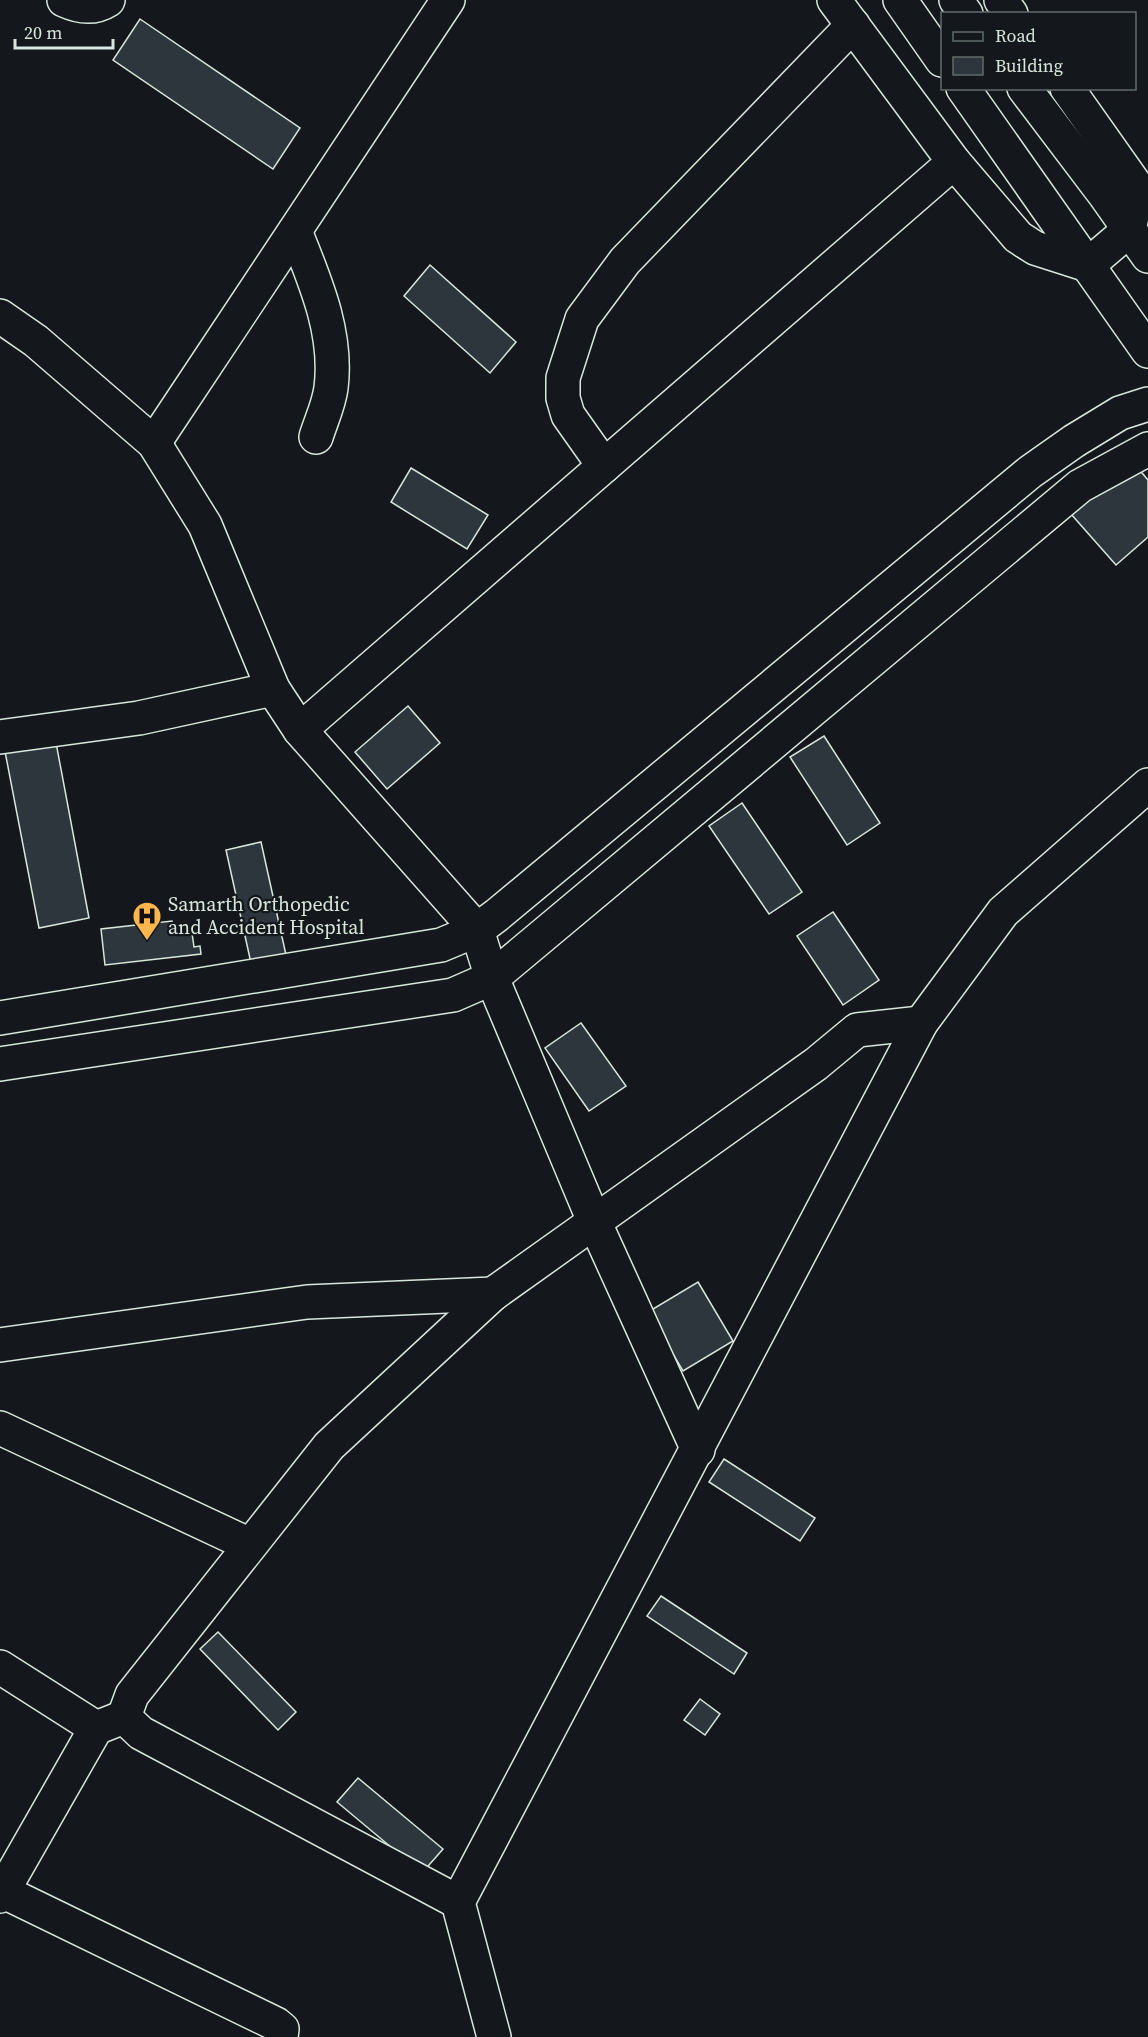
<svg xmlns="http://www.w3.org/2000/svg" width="1148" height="2037" font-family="'Source Serif 4',serif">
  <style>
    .building { fill: #2c363c; stroke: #d8e6dc; stroke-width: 1.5 }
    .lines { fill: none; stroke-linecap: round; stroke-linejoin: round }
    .minor-casing { stroke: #d8e6dc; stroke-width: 36 }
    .major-casing { stroke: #d8e6dc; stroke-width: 36 }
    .minor { stroke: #14181c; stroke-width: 33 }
    .major { stroke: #14181c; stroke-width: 33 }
    .labels { text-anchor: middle; stroke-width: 4.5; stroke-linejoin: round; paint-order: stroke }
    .poi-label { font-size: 20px; fill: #d8e6dc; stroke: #14181c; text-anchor: start }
  </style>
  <rect width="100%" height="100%" fill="#14181c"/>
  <g class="building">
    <polygon points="140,19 300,128 273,169 113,60"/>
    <polygon points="430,265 516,342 490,373 404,296"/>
    <polygon points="1132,461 1148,480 1148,537 1116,565 1071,514"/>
    <polygon points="411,468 488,515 467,549 391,502"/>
    <polygon points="408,706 440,743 387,789 355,752"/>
    <polygon points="54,732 89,918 39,928 3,741"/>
    <polygon points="824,736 880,823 847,845 790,757"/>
    <polygon points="742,803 802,892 769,914 709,826"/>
    <polygon points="261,842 286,955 251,963 226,850"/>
    <polygon points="833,912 879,980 843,1005 797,936"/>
    <polygon points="172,921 173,928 191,926 194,947 200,946 201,954 105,965 101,929"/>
    <polygon points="581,1023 626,1086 589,1111 545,1048"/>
    <polygon points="698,1282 733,1341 683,1371 648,1312"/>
    <polygon points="724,1459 815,1518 800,1541 709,1482"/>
    <polygon points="661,1596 747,1653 734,1674 647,1616"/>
    <polygon points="218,1632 296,1712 278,1730 200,1649"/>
    <polygon points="700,1699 720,1714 705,1735 684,1720"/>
    <polygon points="358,1778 443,1849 422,1873 337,1802"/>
  </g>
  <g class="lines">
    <g class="minor-casing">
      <g id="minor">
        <path d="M64 0C79 7 94 9 108 0"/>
        <polyline points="834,0 954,162 1018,237 1035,248 1088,265 1129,230 1136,198 1134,183 1067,88"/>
        <polyline points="1001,0 1011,14"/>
        <path d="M295 231C315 281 338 333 331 388 329 404 321 421 316 437"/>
        <polyline points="0,316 36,341 154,443 205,525 273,689 300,730 477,930 492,978 594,1221 698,1450"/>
        <polyline points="154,443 448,0"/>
        <polyline points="604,466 568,415 563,398 563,378 582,319 625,261 853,25"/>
        <polyline points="300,730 954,162"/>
        <polyline points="0,737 139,718 273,689"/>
        <polyline points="0,1018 441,945 477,930 497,915 1030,472 1074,441 1120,413 1148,404"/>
        <polyline points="0,1064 453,995 492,978 1080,486 1148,449"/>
        <polyline points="0,1345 307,1302 493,1294"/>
        <polyline points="0,1428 250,1545"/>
        <polyline points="0,1667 96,1728"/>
        <polyline points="2,1891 276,2024 282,2029 281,2037"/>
        <polyline points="0,1896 96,1728 124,1717"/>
        <polyline points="458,1902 141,1733 124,1717 132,1695 329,1446 493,1294 816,1064 857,1030 921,1023"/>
        <polyline points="494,2037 458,1902 921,1023 1003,912 1148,785"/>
      </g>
    </g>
    <g class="major-casing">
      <g id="major">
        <polyline points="900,0 942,60"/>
        <polyline points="956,0 966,14"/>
        <polyline points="963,88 1148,351"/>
        <polyline points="1024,88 1105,195 1148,256"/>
      </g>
    </g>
    <use href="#minor" class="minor"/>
    <use href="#major" class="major"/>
  </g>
  <defs>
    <g id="hospital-pin" transform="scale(1.5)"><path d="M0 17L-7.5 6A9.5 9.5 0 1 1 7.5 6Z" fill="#ffb74d" stroke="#14181c"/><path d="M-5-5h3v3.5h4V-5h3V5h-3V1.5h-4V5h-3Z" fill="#111"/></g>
  </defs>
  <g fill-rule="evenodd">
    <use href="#hospital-pin" x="147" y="916"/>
  </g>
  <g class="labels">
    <g class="poi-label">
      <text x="168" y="911">Samarth Orthopedic<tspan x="168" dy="23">and Accident Hospital</tspan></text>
    </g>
  </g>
  <rect x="941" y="12" width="195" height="78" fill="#14181c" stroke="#626a69" stroke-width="1.5"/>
  <rect x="953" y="32" width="30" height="9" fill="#14181c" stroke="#626a69" stroke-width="1.5"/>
  <text x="995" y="42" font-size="18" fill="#d8e6dc">Road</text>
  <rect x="953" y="57" width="30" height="18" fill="#2c363c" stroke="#626a69" stroke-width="1.5"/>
  <text x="995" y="72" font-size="18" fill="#d8e6dc">Building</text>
  <path d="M15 39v9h98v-9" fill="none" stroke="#d8e6dc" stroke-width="3"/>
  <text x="24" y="39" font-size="18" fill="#d8e6dc" stroke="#14181c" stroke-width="4.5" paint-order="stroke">20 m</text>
</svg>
